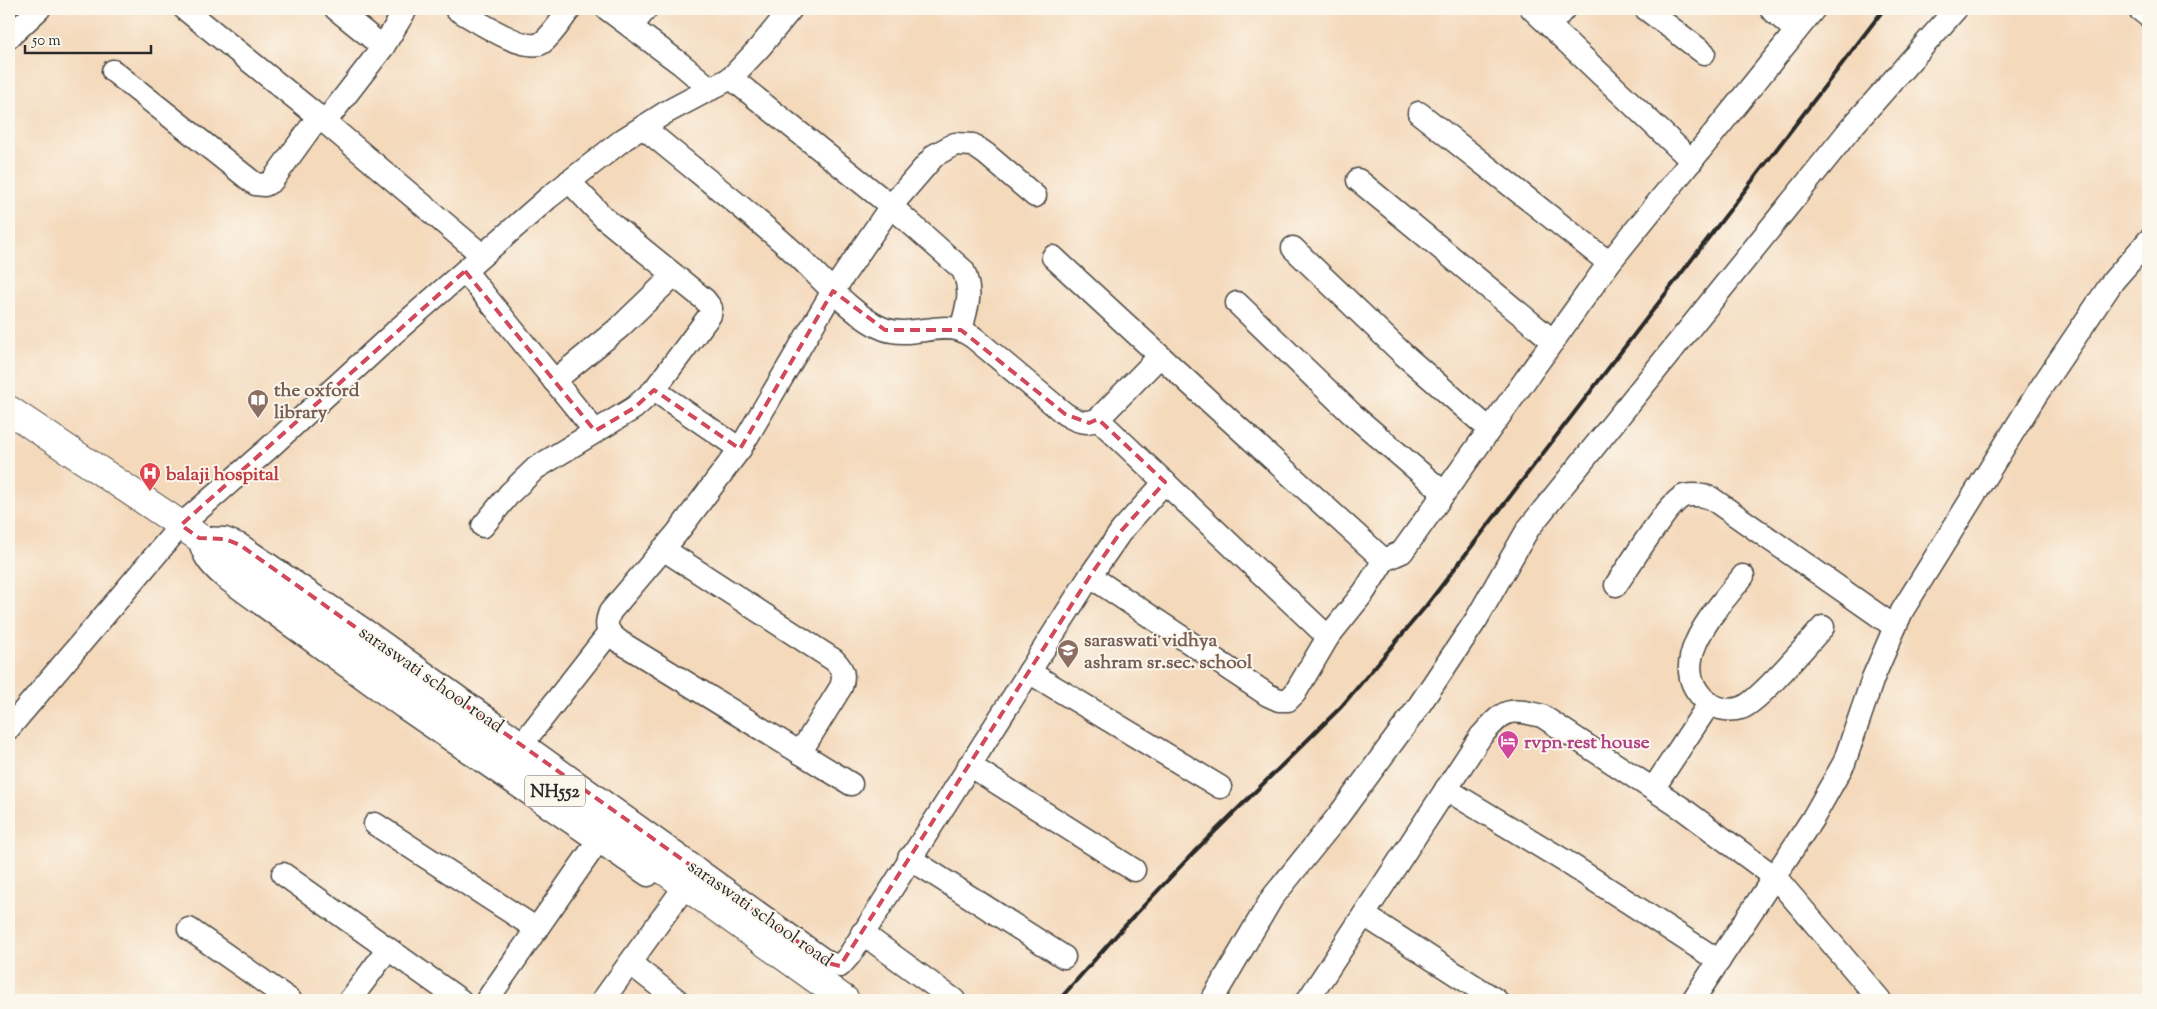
<svg xmlns="http://www.w3.org/2000/svg" width="2157" height="1009" font-family="'Sorts Mill Goudy',serif">
  <style>
    .lines { fill: none; stroke-linecap: round; stroke-linejoin: round }
    .minor-casing { stroke: #494541; stroke-width: 25 }
    .highway-casing { stroke: #494541; stroke-width: 30 }
    .minor { stroke: #fff; stroke-width: 22 }
    .highway { stroke: #fff; stroke-width: 28 }
    .rail { stroke: #2b2b2b; stroke-width: 4 }
    .marked { fill: none; stroke: #d1495b; stroke-width: 4; stroke-dasharray: 10 6; stroke-linejoin: round }
    .labels { text-anchor: middle; stroke-width: 4; stroke-linejoin: round; paint-order: stroke }
    .shield { fill: #fbf7ec; stroke: #696865; stroke-width: 1 }
    .shield-label { font-size: 18px; font-weight: bold; fill: #2b2b2b }
    .education-label { font-size: 19px; font-weight: bold; fill: #785e54; stroke: #fbf7ec; text-anchor: start }
    .health-label { font-size: 19px; font-weight: bold; fill: #be3a42; stroke: #fbf7ec; text-anchor: start }
    .street-label { font-size: 19px; fill: #2b2b2b; stroke: #fbf7ec }
    .hotel-label { font-size: 19px; font-weight: bold; fill: #b23c85; stroke: #fbf7ec; text-anchor: start }
  </style>
  <rect width="100%" height="100%" fill="#fbf7ec"/>
  <filter id="ink" filterUnits="userSpaceOnUse"><feTurbulence type="fractalNoise" baseFrequency=".02" numOctaves="2"/><feDisplacementMap in="SourceGraphic" scale="10" xChannelSelector="R" yChannelSelector="G"/><feConvolveMatrix kernelMatrix="1 2 1 2 8 2 1 2 1" color-interpolation-filters="sRGB"/></filter>
  <filter id="wash" filterUnits="userSpaceOnUse"><feTurbulence type="fractalNoise" baseFrequency=".0096" numOctaves="4" result="noise"/><feDisplacementMap in="SourceGraphic" scale="20" xChannelSelector="R" yChannelSelector="G"/><feGaussianBlur stdDeviation="1.12" result="paint"/><feColorMatrix in="noise" values="0 0 0 0 0 0 0 0 0 0 0 0 0 0 0 0 0 1.4 0 .05"/><feComposite in="paint" operator="in"/></filter>
  <g filter="url(#wash)">
    <rect width="100%" height="100%" fill="#f4d9bb"/>
  </g>
  <g filter="url(#ink)">
    <g class="lines">
      <g class="minor-casing">
        <g id="minor">
          <polyline points="185,9 325,122 482,255"/>
          <polyline points="336,9 383,47"/>
          <path d="M456 9C473 18 526 55 543 42 553 34 562 19 570 9"/>
          <polyline points="607,9 681,64 711,89"/>
          <polyline points="1532,9 1692,161"/>
          <polyline points="1646,9 1704,53"/>
          <polyline points="1771,9 1796,31"/>
          <polyline points="2139,9 2148,16"/>
          <polyline points="1550,25 1564,9"/>
          <polyline points="631,27 646,9"/>
          <polyline points="9,37 39,9"/>
          <polyline points="113,71 255,184 265,185 272,181 319,116"/>
          <path d="M731 78 891 206 963 270C973 294 967 306 961 330"/>
          <polyline points="1419,113 1609,263"/>
          <polyline points="325,122 383,47 406,9"/>
          <path d="M643 127C694 170 749 211 798 256 821 278 855 318 884 329 909 338 936 323 960 330 964 331 969 335 973 337L1065 414C1077 421 1085 425 1098 419L1160 356"/>
          <polyline points="1358,180 1553,341"/>
          <polyline points="1293,248 1403,354 1489,429"/>
          <polyline points="1053,257 1210,402 1384,560 1402,552 1609,263 1814,9"/>
          <polyline points="465,271 595,431"/>
          <polyline points="1237,303 1352,414 1444,493"/>
          <polyline points="554,381 620,327 674,275"/>
          <polyline points="654,390 740,449"/>
          <polyline points="1098,419 1328,637"/>
          <polyline points="483,526 510,493 536,468 634,408 654,390 710,315 711,308 705,300 604,218 569,181"/>
          <path d="M663 549 834 660C843 669 845 675 841 687L800 753"/>
          <polyline points="1090,576 1268,695 1279,700 1288,700 1295,693 1328,637 1364,592 1384,560"/>
          <path d="M1743 576C1720 606 1665 660 1703 698 1713 708 1727 712 1741 708 1759 702 1807 644 1823 627"/>
          <path d="M1616 585C1628 568 1668 502 1684 496 1693 494 1702 495 1711 498L1895 627"/>
          <polyline points="1029,672 1220,787"/>
          <polyline points="9,728 181,525 269,448 395,332 548,198 624,139 665,113 731,78 760,47 791,9"/>
          <polyline points="523,743 609,633"/>
          <polyline points="969,765 1134,870"/>
          <path d="M851 784 620 642C607 632 604 627 610 612L677 533 740 449 833 291 891 206 935 155 955 144 973 145 986 154 1035 196"/>
          <polyline points="1446,789 1568,863 1719,961"/>
          <polyline points="1653,789 1709,704"/>
          <polyline points="375,824 537,929"/>
          <polyline points="909,858 1064,957"/>
          <polyline points="283,874 460,1000"/>
          <path d="M648 875 403 707 224 577C210 565 203 556 199 538L225 539 240 545 369 633 828 963 840 966 849 956 1090 576 1122 530 1165 482"/>
          <polyline points="1364,915 1496,1000"/>
          <polyline points="189,929 290,1000"/>
          <polyline points="862,933 954,1000"/>
          <polyline points="630,963 677,1000"/>
          <polyline points="350,1000 388,949"/>
          <polyline points="487,1000 598,841"/>
          <polyline points="603,1000 678,896"/>
          <polyline points="1212,1000 1272,898 1339,815 1414,713 1476,620 1528,529 1851,128 1956,9"/>
          <path d="M1308 1000 1481 736C1505 710 1506 707 1542 716L1683 809 1776 878 1880 1000"/>
          <polyline points="1693,1000 1813,818 1844,763 1873,678 1902,611 2036,395 2113,281 2148,241"/>
        </g>
      </g>
      <g class="highway-casing">
        <polyline id="highway" points="9,410 181,525 264,583 845,1000"/>
      </g>
      <use href="#minor" class="minor"/>
      <use href="#highway" class="highway"/>
      <polyline class="rail" points="1059,1000 1121,930 1194,852 1341,707 1426,606 1884,9"/>
    </g>
  </g>
  <path class="marked" d="M465 271 595 431 634 408 654 390 740 449 833 291 885 330H961L1065 414 1089 423 1098 419 1165 482 1122 530 1090 576 840 966 828 963 240 545 225 539 199 538 181 525Z"/>
  <defs>
    <g id="library-pin" transform="scale(1.125)"><path d="M0 17L-7.5 6A9.5 9.5 0 1 1 7.5 6Z" fill="#8d6e63" stroke="#fbf7ec"/><path d="M-6-4Q-3-5.5-.7-3.5V5Q-3 3-6 4ZM6-4Q3-5.5 .7-3.5V5Q3 3 6 4Z" fill="#fff"/></g>
    <g id="hospital-pin" transform="scale(1.125)"><path d="M0 17L-7.5 6A9.5 9.5 0 1 1 7.5 6Z" fill="#e0444e" stroke="#fbf7ec"/><path d="M-5-5h3v3.5h4V-5h3V5h-3V1.5h-4V5h-3Z" fill="#fff"/></g>
    <g id="school-pin" transform="scale(1.125)"><path d="M0 17L-7.5 6A9.5 9.5 0 1 1 7.5 6Z" fill="#8d6e63" stroke="#fbf7ec"/><path d="M0-5L7-2L0 1L-7-2ZM-4 1L0 2.5L4 1V4Q0 6-4 4Z" fill="#fff"/></g>
    <g id="hotel-pin" transform="scale(1.125)"><path d="M0 17L-7.5 6A9.5 9.5 0 1 1 7.5 6Z" fill="#d1479c" stroke="#fbf7ec"/><path d="M-6-4.5h1.5V1H6V5H4.5V3h-9V5H-6ZM-4 0a1.8 1.8 0 1 1 3.6 0ZM.5 0V-2.5h3Q6-2.5 6 0Z" fill="#fff"/></g>
  </defs>
  <g fill-rule="evenodd">
    <use href="#library-pin" x="258" y="400"/>
    <use href="#hospital-pin" x="150" y="473"/>
    <use href="#school-pin" x="1068" y="650"/>
    <use href="#hotel-pin" x="1508" y="741"/>
  </g>
  <g class="labels">
    <rect class="shield" x="525" y="775.5" width="60" height="31" rx="4"/>
    <g class="shield-label">
      <text x="555" y="797">NH552</text>
    </g>
    <g class="education-label">
      <text x="274" y="396">the oxford<tspan x="274" dy="22">library</tspan></text>
      <text x="1084" y="646">saraswati vidhya<tspan x="1084" dy="22">ashram sr.sec. school</tspan></text>
    </g>
    <g class="health-label">
      <text x="166" y="480">balaji hospital</text>
    </g>
    <g class="street-label">
      <text transform="translate(432 678) rotate(35)" y="7">saraswati school road</text>
      <text transform="translate(761 912) rotate(35)" y="7">saraswati school road</text>
    </g>
    <g class="hotel-label">
      <text x="1524" y="748">rvpn rest house</text>
    </g>
  </g>
  <rect width="2157" height="1009" fill="none" stroke="#fbf7ec" stroke-width="30"/>
  <path d="M25 45v8h126v-8" fill="none" stroke="#2b2b2b" stroke-width="2.5"/>
  <text x="32" y="45" font-size="15" fill="#2b2b2b" stroke="#fbf7ec" stroke-width="4" paint-order="stroke">50 m</text>
</svg>
